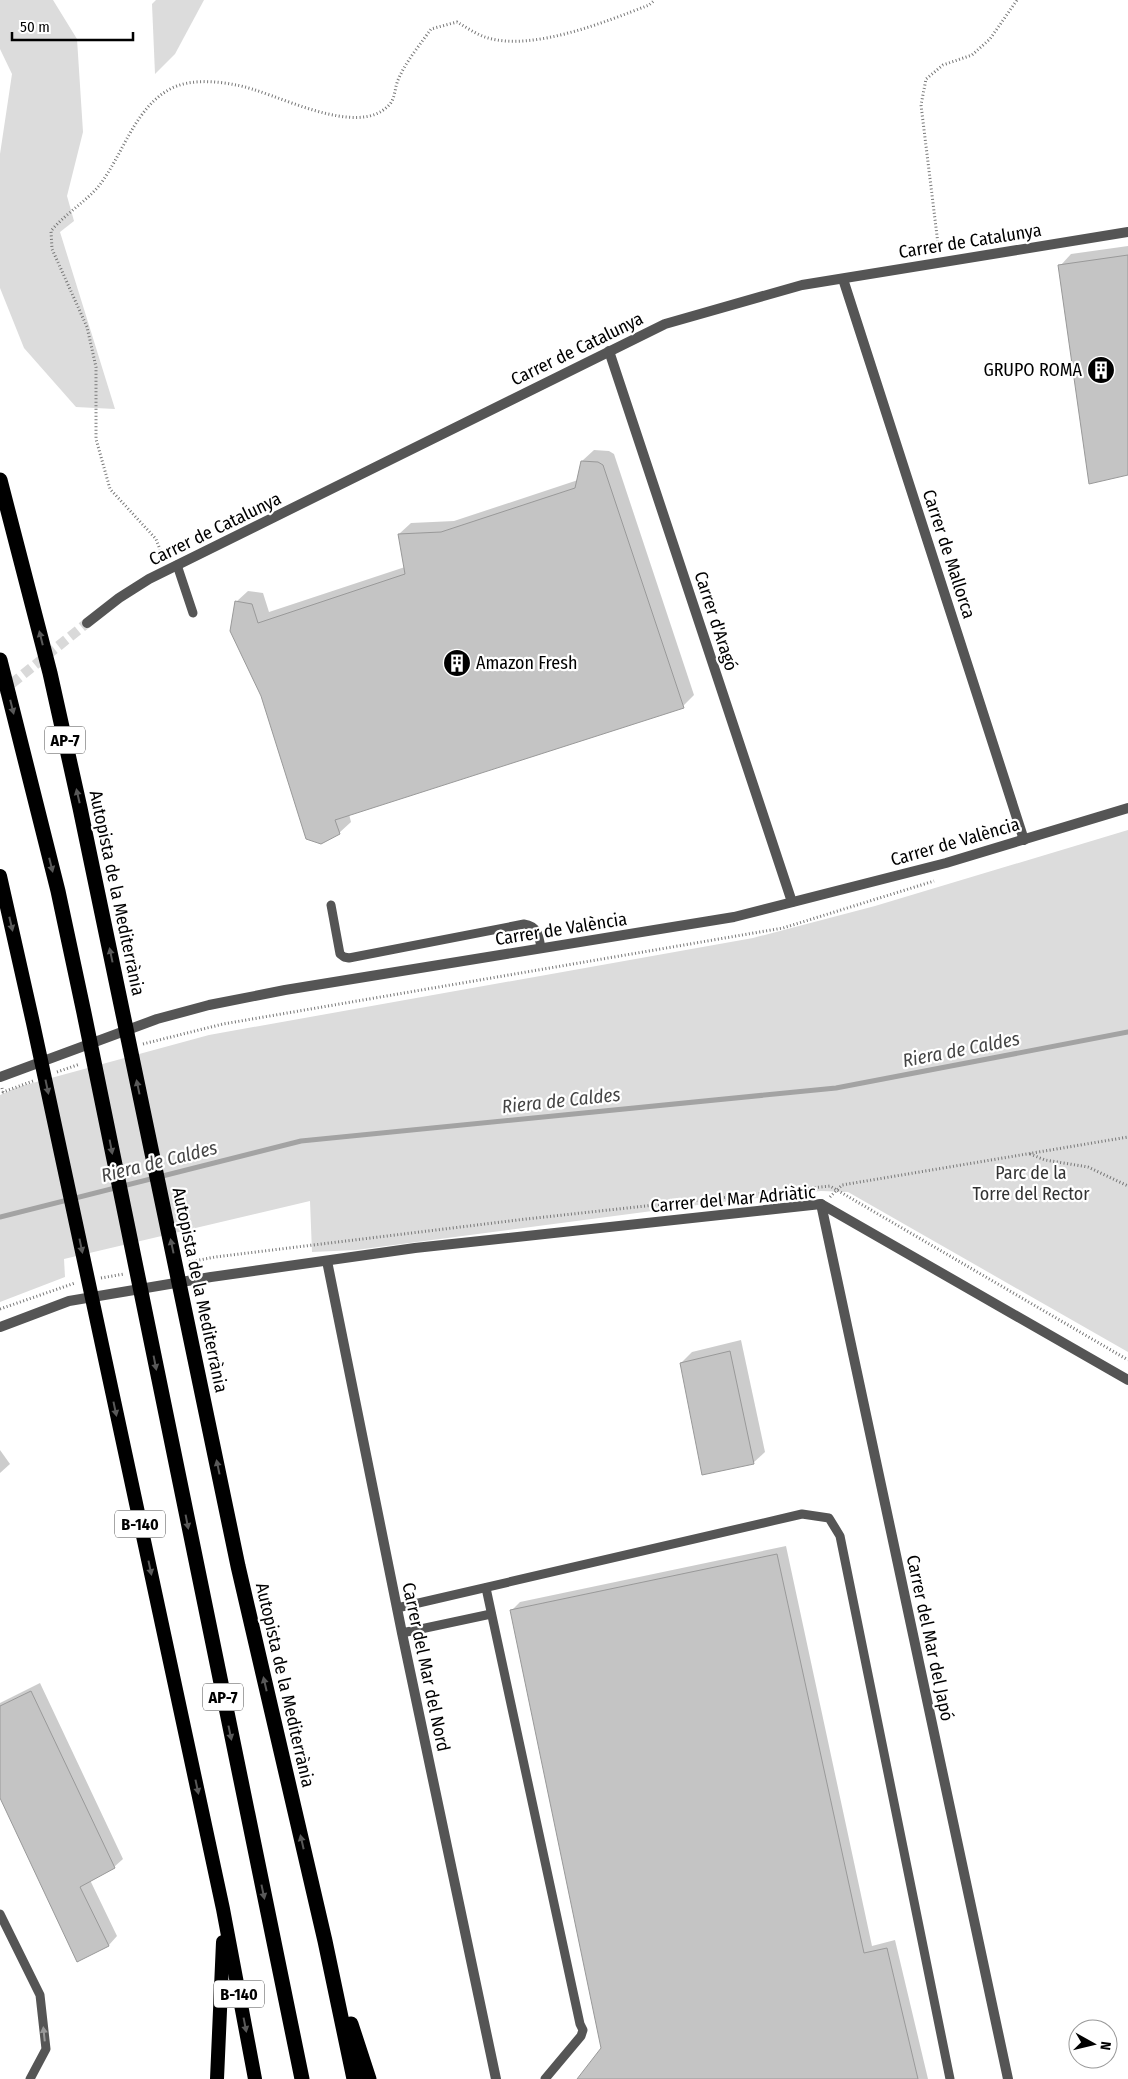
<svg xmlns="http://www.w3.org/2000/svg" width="1128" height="2079" font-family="'Fira Sans Condensed',sans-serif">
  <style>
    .green { fill: #dcdcdc }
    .shadow { fill: #0003 }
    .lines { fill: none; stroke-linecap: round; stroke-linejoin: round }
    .stream { stroke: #a3a3a3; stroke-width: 5 }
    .building { fill: #c4c4c4; stroke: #999 }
    .minor-tunnel { stroke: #d9d9d9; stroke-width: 10; stroke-dasharray: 10 5; stroke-linecap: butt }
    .path { stroke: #777; stroke-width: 3; stroke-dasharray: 1 2.5; stroke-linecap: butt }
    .service { stroke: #555; stroke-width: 9 }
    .minor { stroke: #555; stroke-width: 10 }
    .trunk { stroke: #000; stroke-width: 14 }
    .motorway { stroke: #000; stroke-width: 15 }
    .oneway { fill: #595959 }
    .oneway2 { fill: #999 }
    .labels { text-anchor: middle; stroke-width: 4.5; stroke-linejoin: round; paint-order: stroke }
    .shield { fill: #fff; stroke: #4c4c4c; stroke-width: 1 }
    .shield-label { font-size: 16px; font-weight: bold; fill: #000 }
    .street-label { font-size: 18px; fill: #000; stroke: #fff }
    .poi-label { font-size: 18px; fill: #000; stroke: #fff; text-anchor: end }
    .park-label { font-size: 18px; fill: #333; stroke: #fff }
    .water-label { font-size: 19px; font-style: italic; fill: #444; stroke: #fff }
  </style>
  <rect width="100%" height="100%" fill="#fff"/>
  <g class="green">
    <polygon points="0,0 53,0 77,39 83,132 67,196 74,221 60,232 115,409 76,407 24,348 0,288 0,154 12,74 0,49"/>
    <polygon points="156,0 204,0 175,54 155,74 152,4"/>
    <polygon points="1128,830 1128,1352 848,1192 821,1191 713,1203 356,1250 312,1252 310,1201 64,1259 65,1277 0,1302 0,1095 18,1087 209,1035 753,938 875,906"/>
  </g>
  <g class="shadow">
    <polygon points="1128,246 1128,474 1060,266 1071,254"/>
    <polygon points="594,450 609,451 614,454 694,695 683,706 349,814 351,822 339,833 236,602 248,591 263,593 269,612 405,567 399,534 411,523 454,521 578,480 582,461"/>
    <polygon points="741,1340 765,1452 753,1463 681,1363 692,1352"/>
    <polygon points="0,1450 10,1464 0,1473"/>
    <polygon points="786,1546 872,1946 895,1940 928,2079 579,2079 602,2049 511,1611 520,1602"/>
    <polygon points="40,1683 123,1859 114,1867 90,1880 117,1936 109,1945 78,1960 0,1795 0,1703"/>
  </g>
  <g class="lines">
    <polyline class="stream" points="0,1217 301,1141 836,1088 1128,1032"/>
  </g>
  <g class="building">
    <polygon points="1128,255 1128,475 1089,484 1058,265"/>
    <polygon points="581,461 598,462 603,465 684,708 335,820 340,834 321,844 306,839 261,696 230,631 235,601 252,604 258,623 405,574 398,534 441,532 575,488"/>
    <polygon points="730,1351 754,1464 702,1475 680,1363"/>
    <polygon points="777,1554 864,1953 887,1948 918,2079 577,2079 601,2048 510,1610"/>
    <polygon points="31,1691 115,1868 80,1887 109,1946 77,1962 0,1798 0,1706"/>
  </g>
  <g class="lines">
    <polyline class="minor-tunnel" points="0,693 87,623"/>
    <g class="path">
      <polyline points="939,252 921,105 926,79 943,65 972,55 990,39 1017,0"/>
      <path d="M164 560 156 539 110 489 96 439V367L87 327 52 249 51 231C65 214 84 203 98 187 123 156 134 107 172 88 191 79 216 81 236 85 274 91 358 141 390 104 395 98 395 87 398 80 406 61 420 45 431 29L457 22C466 27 477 35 488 38 534 51 605 22 649 5L655 0"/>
      <polyline points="143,1044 223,1024 783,928 934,881"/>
      <polyline points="57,1072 80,1064"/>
      <polyline points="2,1088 3,1092 33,1081"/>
      <polyline points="1030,1154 1045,1160 1088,1167 1128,1186"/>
      <polyline points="830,1197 842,1185 1128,1137"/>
      <polyline points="189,1262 215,1257 526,1219 830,1186 1128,1360"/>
      <polyline points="101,1278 124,1274"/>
      <polyline points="0,1309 75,1283"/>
    </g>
    <g class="service">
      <polyline points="177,565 193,613"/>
      <path d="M331 905 340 954 344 957 349 958 524 924C538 926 539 936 541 948"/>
      <polyline points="486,1588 580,2024 583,2030 581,2036 545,2079"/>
      <polyline points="397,1608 802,1514 829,1518 840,1536 950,2079"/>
      <polyline points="402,1633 491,1614"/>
      <polyline points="0,1914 40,1995 46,2049 30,2079"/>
    </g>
    <g class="minor">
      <polyline points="843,279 1024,840"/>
      <polyline points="609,351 792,902"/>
      <polyline points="87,623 119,598 149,579 665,324 802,285 1128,232"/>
      <polyline points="0,1077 157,1019 209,1005 285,990 734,917 946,863 1128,808"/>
      <polyline points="821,1204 1008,2079"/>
      <polyline points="327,1261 402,1633 496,2079"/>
      <polyline points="0,1327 69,1301 211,1277 415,1248 821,1204 1128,1380"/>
    </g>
    <g class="trunk">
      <polyline points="0,876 33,1023 223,1909 255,2079"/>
      <polyline points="217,2079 223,1942"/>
    </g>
    <g class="motorway">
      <polyline points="0,480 50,673 80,808 238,1566 325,1941 354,2079"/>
      <polyline points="0,660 58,891 84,1013 302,2079"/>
      <polyline points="351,2024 369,2079"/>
    </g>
  </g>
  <defs><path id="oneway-solid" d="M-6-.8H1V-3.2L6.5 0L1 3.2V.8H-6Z" transform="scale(1.25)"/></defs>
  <g class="oneway">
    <use href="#oneway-solid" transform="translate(41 638) rotate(-104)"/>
    <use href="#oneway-solid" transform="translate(12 707) rotate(76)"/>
    <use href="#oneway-solid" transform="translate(78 796) rotate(-103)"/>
    <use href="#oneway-solid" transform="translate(51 865) rotate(76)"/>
    <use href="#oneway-solid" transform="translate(11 924) rotate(77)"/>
    <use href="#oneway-solid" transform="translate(111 955) rotate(-102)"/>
    <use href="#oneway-solid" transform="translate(47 1087) rotate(78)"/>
    <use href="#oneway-solid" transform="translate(138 1087) rotate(-102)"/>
    <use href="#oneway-solid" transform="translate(111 1147) rotate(79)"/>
    <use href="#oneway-solid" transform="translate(81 1246) rotate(78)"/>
    <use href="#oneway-solid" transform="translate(172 1246) rotate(-102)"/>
    <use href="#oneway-solid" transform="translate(155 1363) rotate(79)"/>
    <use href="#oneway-solid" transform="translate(115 1409) rotate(78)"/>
    <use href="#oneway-solid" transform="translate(218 1467) rotate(-102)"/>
    <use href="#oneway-solid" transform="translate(187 1522) rotate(79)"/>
    <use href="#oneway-solid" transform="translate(150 1568) rotate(78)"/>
    <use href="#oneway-solid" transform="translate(265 1684) rotate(-103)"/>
    <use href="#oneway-solid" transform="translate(230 1733) rotate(78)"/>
    <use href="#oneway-solid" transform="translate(197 1787) rotate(78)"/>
    <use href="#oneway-solid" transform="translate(302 1842) rotate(-103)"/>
    <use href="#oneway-solid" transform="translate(263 1892) rotate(78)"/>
    <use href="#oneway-solid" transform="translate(245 2025) rotate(79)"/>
  </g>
  <use class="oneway2" href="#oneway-solid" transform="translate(44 2034) rotate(-96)"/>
  <defs>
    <g id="building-disc" transform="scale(1.4375)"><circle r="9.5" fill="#000" stroke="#fff"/><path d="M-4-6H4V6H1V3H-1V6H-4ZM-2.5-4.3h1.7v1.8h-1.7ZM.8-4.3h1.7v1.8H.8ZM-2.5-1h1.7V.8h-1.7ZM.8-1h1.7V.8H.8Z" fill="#fff"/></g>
  </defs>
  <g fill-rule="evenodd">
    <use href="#building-disc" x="1101" y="370"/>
    <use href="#building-disc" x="457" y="663"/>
  </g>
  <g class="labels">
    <g class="shield">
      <rect x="45" y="726.5" width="40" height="27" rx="4"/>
      <rect x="115" y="1510.5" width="50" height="27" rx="4"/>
      <rect x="203" y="1683.5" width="40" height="27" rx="4"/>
      <rect x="214" y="1980.5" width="50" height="27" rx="4"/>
    </g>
    <g class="shield-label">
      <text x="65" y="746">AP-7</text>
      <text x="140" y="1530">B-140</text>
      <text x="223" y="1703">AP-7</text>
      <text x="239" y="2000">B-140</text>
    </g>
    <g class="street-label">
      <text transform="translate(970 241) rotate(-9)" y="6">Carrer de Catalunya</text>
      <text transform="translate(577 349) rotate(-26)" y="6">Carrer de Catalunya</text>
      <text transform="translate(215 529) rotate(-26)" y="6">Carrer de Catalunya</text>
      <text transform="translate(949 554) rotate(72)" y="6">Carrer de Mallorca</text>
      <text transform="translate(716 621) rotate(72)" y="6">Carrer d'Aragó</text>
      <text transform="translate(955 842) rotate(-16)" y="6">Carrer de València</text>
      <text transform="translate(117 893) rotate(78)" y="6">Autopista de la Mediterrània</text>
      <text transform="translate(561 929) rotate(-9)" y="6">Carrer de València</text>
      <text transform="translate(733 1199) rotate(-5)" y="6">Carrer del Mar Adriàtic</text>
      <text transform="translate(200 1290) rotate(78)" y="6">Autopista de la Mediterrània</text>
      <text transform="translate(930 1638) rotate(78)" y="6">Carrer del Mar del Japó</text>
      <text transform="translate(426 1667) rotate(78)" y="6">Carrer del Mar del Nord</text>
      <text transform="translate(285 1685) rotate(77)" y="6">Autopista de la Mediterrània</text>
    </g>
    <g class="poi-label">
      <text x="1082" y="376">GRUPO ROMA</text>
      <text x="476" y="669" text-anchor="start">Amazon Fresh</text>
    </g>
    <g class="park-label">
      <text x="1031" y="1179">Parc de la<tspan x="1031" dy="21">Torre del Rector</tspan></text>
    </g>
    <g class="water-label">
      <text transform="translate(961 1049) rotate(-11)" y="7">Riera de Caldes</text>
      <text transform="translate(561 1100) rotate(-6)" y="7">Riera de Caldes</text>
      <text transform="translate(159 1161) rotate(-14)" y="7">Riera de Caldes</text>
    </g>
  </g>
  <g transform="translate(1093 2044) rotate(98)"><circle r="24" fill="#ffffff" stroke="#999999"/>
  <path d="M0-4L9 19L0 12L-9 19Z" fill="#000000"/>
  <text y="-8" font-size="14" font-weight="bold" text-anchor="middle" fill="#000000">N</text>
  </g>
  <path d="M12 32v8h121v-8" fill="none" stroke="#000000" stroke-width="2.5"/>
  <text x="20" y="32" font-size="15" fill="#000000" stroke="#ffffff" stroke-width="4" paint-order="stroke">50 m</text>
</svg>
